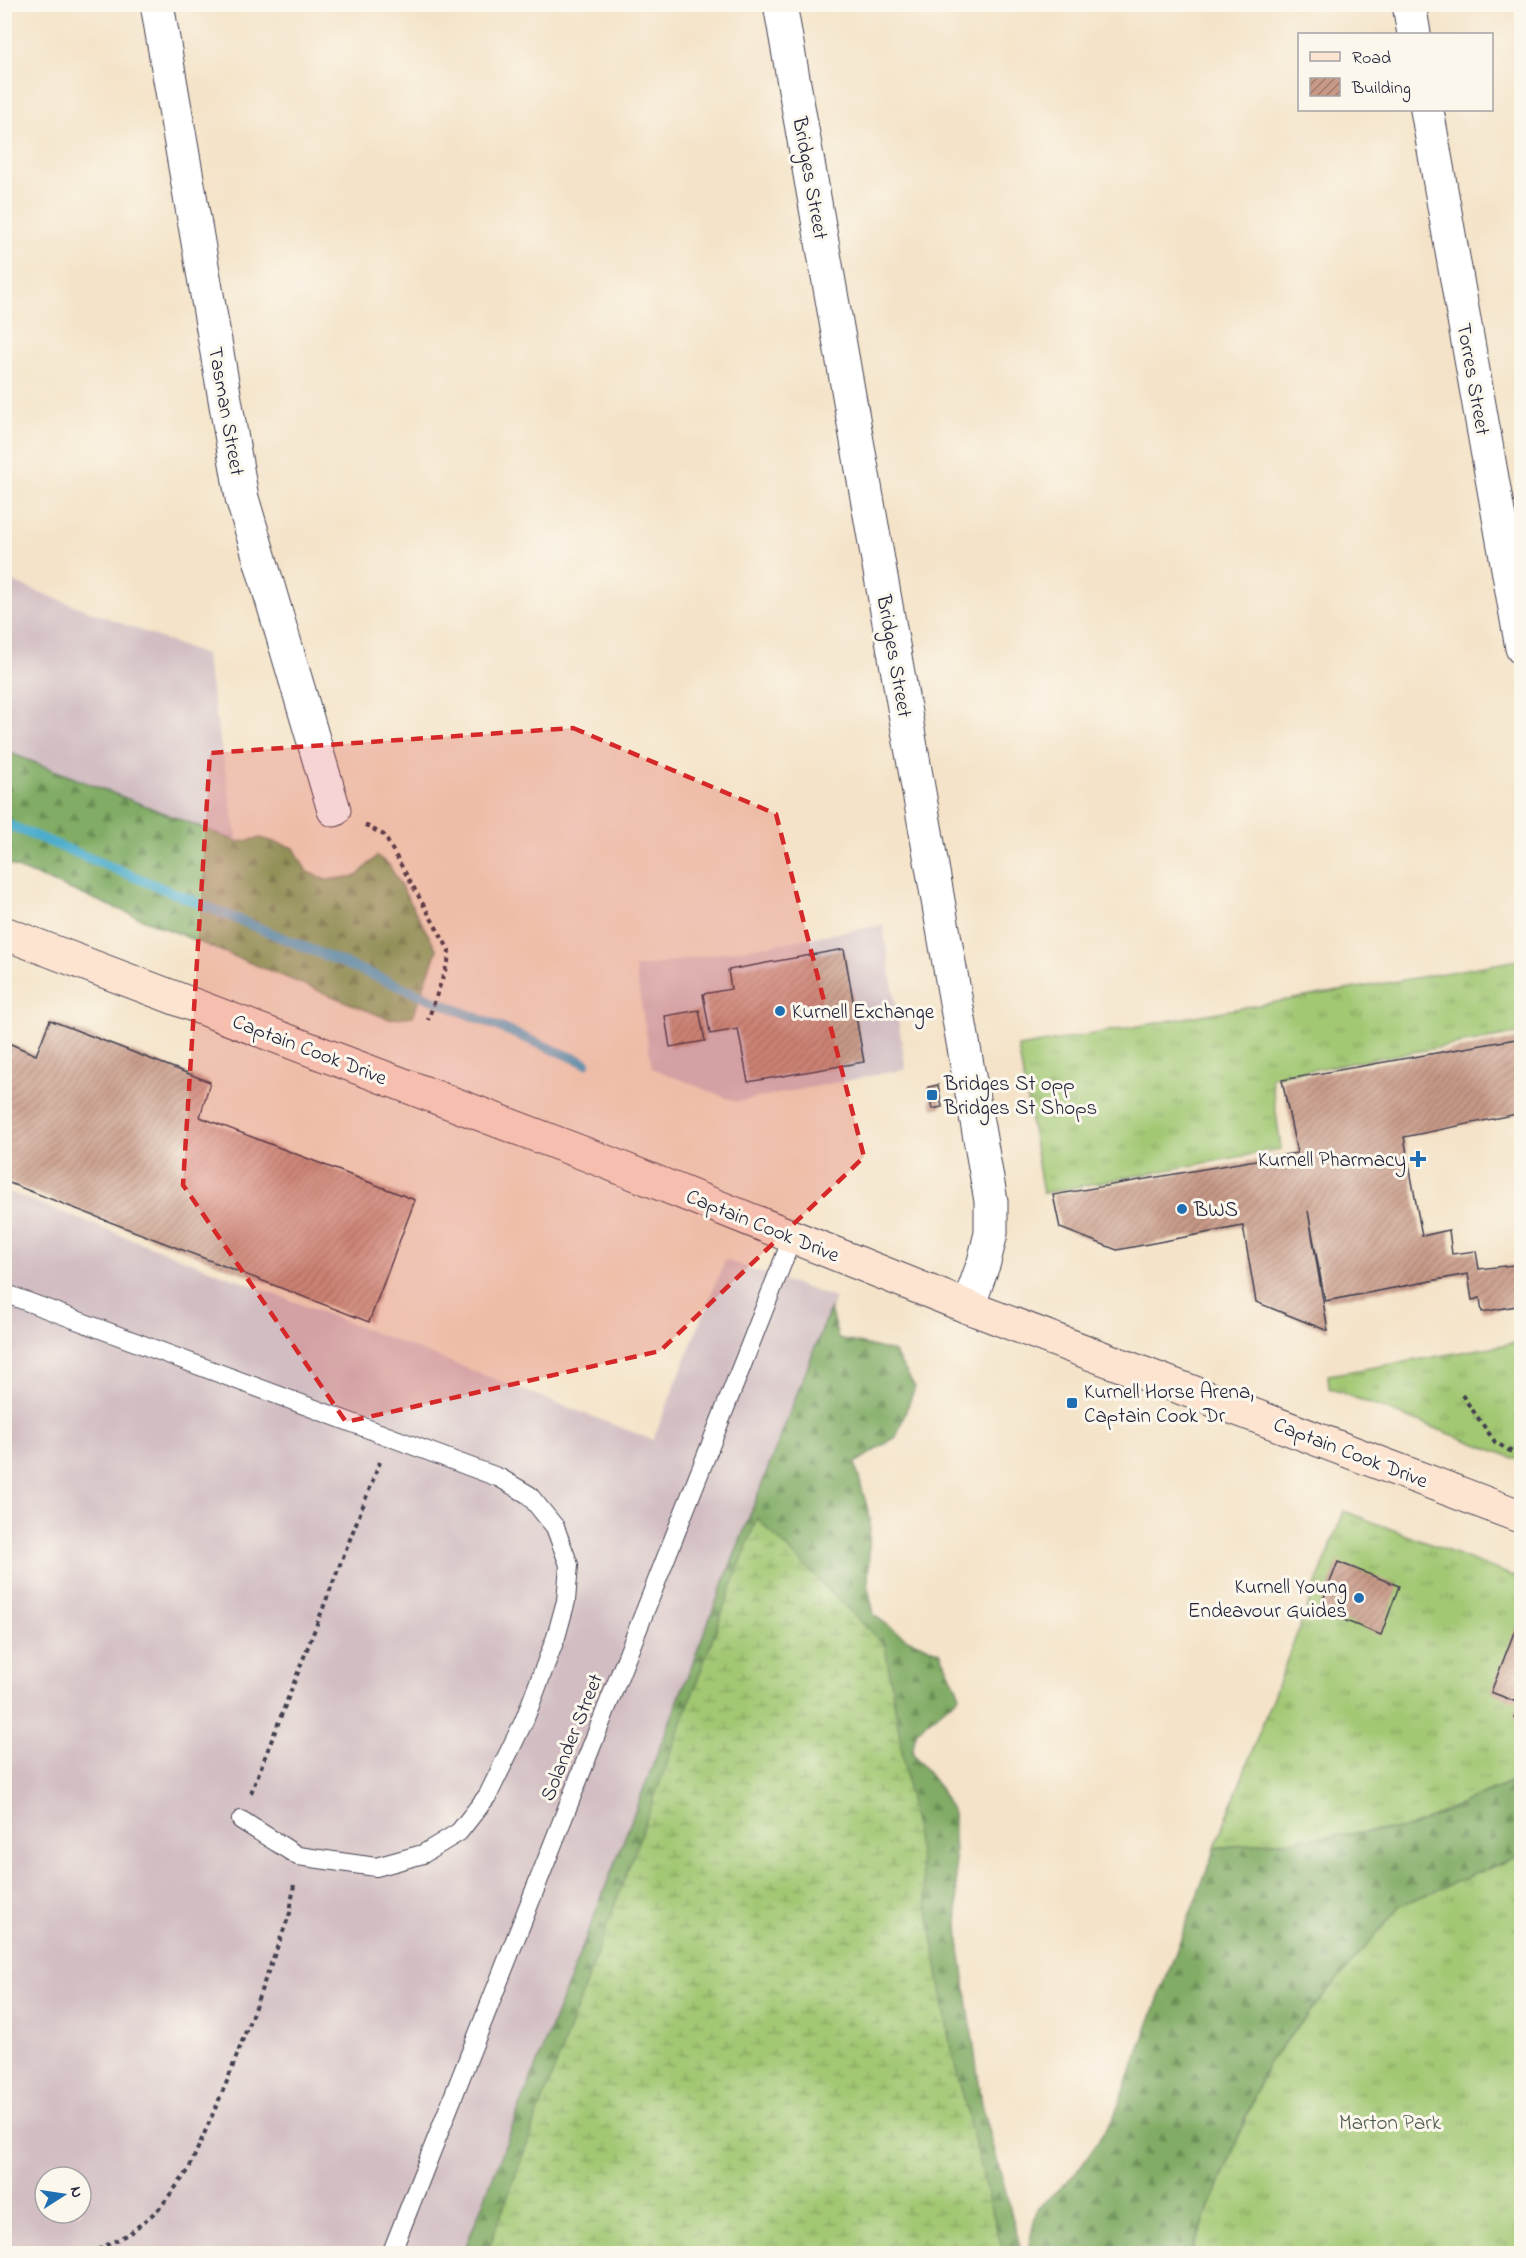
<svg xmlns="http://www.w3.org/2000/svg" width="1526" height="2258" font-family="'Indie Flower',sans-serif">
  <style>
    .industrial { fill: #d2bec2; fill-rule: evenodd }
    .grass { fill: url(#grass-tufts); stroke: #627557; stroke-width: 1.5 }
    .forest { fill: url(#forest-firs); stroke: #526750; stroke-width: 1.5 }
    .wetland { fill: url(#wetland-marsh); stroke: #627557; stroke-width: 1.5 }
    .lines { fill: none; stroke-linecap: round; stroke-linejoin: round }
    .stream { stroke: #4eadcd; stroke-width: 10 }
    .building { fill: url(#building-hatch) }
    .lane-casing { stroke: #423f50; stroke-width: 20 }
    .street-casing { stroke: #423f50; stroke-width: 35 }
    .secondary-casing { stroke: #423f50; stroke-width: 35 }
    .path { stroke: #423f50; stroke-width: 4; stroke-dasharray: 4.5 4.5; stroke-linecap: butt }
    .lane { stroke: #fff; stroke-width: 18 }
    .street { stroke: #fff; stroke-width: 33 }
    .secondary { stroke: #fde4d1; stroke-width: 33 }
    .marked { fill: #d62828; fill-opacity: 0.2; stroke: #d62828; stroke-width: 4.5; stroke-dasharray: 12 8; stroke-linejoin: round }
    .poi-dot { fill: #1f6fb2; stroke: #fbf7ec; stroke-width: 2 }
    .labels { text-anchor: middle; stroke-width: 6; stroke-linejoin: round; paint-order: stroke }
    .street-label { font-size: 21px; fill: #22223b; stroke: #fbf7ec }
    .poi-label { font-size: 21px; fill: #22223b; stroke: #fbf7ec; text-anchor: start }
    .park-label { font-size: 21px; fill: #4f5c4f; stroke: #fbf7ec }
  </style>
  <defs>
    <pattern id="grass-tufts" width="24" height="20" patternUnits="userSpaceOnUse" patternTransform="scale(1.5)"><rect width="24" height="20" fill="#a2c873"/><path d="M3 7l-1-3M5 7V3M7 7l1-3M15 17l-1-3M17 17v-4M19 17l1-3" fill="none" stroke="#84a260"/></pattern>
    <pattern id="forest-firs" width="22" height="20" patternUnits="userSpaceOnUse" patternTransform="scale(1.5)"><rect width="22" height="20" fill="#81ac65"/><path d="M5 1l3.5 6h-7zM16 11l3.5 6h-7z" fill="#698c54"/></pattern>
    <pattern id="wetland-marsh" width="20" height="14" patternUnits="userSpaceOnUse" patternTransform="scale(1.5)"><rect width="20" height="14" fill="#a2c873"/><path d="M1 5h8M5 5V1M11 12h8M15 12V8" fill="none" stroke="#84a260"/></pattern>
    <pattern id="building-hatch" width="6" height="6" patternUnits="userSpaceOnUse" patternTransform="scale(1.5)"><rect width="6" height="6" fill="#c89986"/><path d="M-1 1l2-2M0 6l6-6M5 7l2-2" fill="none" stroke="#a27c6f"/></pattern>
  </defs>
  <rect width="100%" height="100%" fill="#fbf7ec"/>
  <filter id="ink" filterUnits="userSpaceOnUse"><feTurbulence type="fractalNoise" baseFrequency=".0167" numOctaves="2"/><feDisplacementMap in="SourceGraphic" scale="12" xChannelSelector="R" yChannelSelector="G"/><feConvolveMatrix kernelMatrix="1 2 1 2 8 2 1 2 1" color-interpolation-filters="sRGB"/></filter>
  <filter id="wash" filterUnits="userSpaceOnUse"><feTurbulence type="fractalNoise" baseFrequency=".008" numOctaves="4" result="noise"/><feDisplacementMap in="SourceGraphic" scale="24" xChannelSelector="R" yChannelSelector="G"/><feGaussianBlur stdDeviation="1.35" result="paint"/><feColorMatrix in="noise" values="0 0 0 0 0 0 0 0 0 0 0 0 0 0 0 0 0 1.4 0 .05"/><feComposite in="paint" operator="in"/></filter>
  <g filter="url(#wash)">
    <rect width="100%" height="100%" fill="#f4e3c8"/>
    <g class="industrial">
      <polygon points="5,579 205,655 238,842 5,751"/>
      <polygon points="883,925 906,1069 736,1102 652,1068 635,968"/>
      <path d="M4 1190 653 1440 725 1260 835 1298 463 2253H5ZM45 2177H81V2213H45Z"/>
    </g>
    <g class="grass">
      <polygon points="1518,960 1521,981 1521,1033 1271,1077 1281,1149 1043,1193 1018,1047"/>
      <polygon points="1521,1342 1521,1461 1329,1388 1328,1375"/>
      <polygon points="1344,1511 1521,1579 1521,1778 1408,1828 1215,1848"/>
      <polygon points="1521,1855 1521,2253 1191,2254 1269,2061 1401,1904"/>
    </g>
    <g class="forest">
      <polygon points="5,751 238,842 261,838 294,848 307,872 326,880 357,876 377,856 389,865 437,950 413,1016 388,1019 5,863"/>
      <polygon points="830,1309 838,1338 894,1352 915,1387 896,1437 855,1463 870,1518 868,1587 874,1615 907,1639 940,1652 960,1695 916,1732 912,1752 941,1790 953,1814 959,1942 982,2104 1022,2253 463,2254"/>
      <polygon points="1521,1778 1521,1855 1401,1905 1269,2061 1191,2253 1027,2253 1037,2209 1077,2172 1114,2117 1215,1848 1408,1828"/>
    </g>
    <polygon class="wetland" points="757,1518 885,1646 950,2045 1003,2253 487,2253"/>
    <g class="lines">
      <polyline class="stream" points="4,823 586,1063"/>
    </g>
    <g id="blocks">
      <g class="building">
        <polygon points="844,949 864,1062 748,1082 738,1029 710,1034 703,994 731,989 728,970"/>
        <polygon points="699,1010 705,1041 670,1047 665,1016"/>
        <polygon points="50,1020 210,1082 200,1117 415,1200 369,1322 4,1181 4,1041 36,1055"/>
        <polygon points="1522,1038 1522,1113 1404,1137 1422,1236 1449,1230 1452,1254 1476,1251 1479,1269 1522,1264 1522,1305 1482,1312 1480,1298 1472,1300 1468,1274 1325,1301 1308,1211 1328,1331 1256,1302 1243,1226 1117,1250 1060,1228 1053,1195 1297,1153 1282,1080"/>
        <polygon points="938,1085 942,1107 932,1109 928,1087"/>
        <polygon points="1338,1562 1399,1586 1381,1635 1319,1610"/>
        <polygon points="1515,1630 1522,1632 1522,1721 1514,1718 1519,1703 1491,1692"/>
      </g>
    </g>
  </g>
  <g filter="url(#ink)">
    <use href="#blocks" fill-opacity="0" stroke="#423f50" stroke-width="1.5"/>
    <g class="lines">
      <g class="lane-casing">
        <g id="lane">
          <polyline points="4,1293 500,1478 529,1495 555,1527 569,1565 566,1601 556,1637 524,1721 488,1795 459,1832 423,1854 376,1867 298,1856 241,1820"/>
          <polyline points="391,2254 793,1236"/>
        </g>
      </g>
      <g class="street-casing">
        <g id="street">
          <polyline points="157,4 242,498 334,810"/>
          <polyline points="780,4 991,1201 991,1233 984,1262 968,1307"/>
          <polyline points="1409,4 1414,34"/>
          <polyline points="1427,110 1522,648"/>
        </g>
      </g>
      <g class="secondary-casing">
        <polyline id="secondary" points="4,933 596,1158 968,1307 1522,1517"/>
      </g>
      <g class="path">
        <polyline points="365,825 384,835 449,950 448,962 428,1020"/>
        <polyline points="1462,1395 1495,1442 1522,1458"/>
        <polyline points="251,1793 380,1462"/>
        <polyline points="90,2254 130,2233 159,2209 188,2171 228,2079 290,1913 294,1884"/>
      </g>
      <use href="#lane" class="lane"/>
      <use href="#street" class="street"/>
      <use href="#secondary" class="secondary"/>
    </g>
  </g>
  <path class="marked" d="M573 728 776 814 864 1157 660 1351 346 1422 183 1185 210 753Z"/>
  <g class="poi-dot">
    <circle cx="780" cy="1011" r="6"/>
    <rect x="926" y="1089" width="12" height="12" rx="3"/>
    <path d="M1415 1150h6v6h6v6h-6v6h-6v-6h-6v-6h6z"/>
    <circle cx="1182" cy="1209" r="6"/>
    <rect x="1066" y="1397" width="12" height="12" rx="3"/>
    <circle cx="1359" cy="1598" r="6"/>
  </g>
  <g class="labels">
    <g class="street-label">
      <text transform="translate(811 178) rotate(80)" y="7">Bridges Street</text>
      <text transform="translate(1474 379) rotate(80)" y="7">Torres Street</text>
      <text transform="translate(227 411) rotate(80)" y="7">Tasman Street</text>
      <text transform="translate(895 656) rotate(80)" y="7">Bridges Street</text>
      <text transform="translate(310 1049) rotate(21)" y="7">Captain Cook Drive</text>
      <text transform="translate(763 1225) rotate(22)" y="7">Captain Cook Drive</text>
      <text transform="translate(1351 1452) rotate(21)" y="7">Captain Cook Drive</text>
      <text transform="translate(571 1737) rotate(-68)" y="7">Solander Street</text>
    </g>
    <g class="poi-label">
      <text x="792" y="1018">Kurnell Exchange</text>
      <text x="944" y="1090">Bridges St opp<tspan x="944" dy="24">Bridges St Shops</tspan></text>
      <text x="1406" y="1166" text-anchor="end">Kurnell Pharmacy</text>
      <text x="1194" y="1216">BWS</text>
      <text x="1084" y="1398">Kurnell Horse Arena,<tspan x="1084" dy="24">Captain Cook Dr</tspan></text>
      <text x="1347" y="1593" text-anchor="end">Kurnell Young<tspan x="1347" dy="24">Endeavour Guides</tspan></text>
    </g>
    <g class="park-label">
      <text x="1390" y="2129">Marton Park</text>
    </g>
  </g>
  <rect width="1526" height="2258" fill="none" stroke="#fbf7ec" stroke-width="24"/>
  <rect x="1298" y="33" width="195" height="78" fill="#fbf7ec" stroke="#a4a2a5" stroke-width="1.5"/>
  <rect x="1310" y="52" width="30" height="9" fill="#fde4d1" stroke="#a4a2a5" stroke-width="1.5"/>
  <text x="1352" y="63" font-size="18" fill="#22223b">Road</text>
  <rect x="1310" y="78" width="30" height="18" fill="url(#building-hatch)" stroke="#a4a2a5" stroke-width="1.5"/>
  <text x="1352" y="93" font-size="18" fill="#22223b">Building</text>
  <g transform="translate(63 2195) rotate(78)"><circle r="28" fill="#fbf7ec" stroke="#a4a2a5" stroke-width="1.5"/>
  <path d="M0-4.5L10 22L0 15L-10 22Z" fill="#1f6fb2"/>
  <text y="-9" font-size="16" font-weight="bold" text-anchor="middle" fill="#22223b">N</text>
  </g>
</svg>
